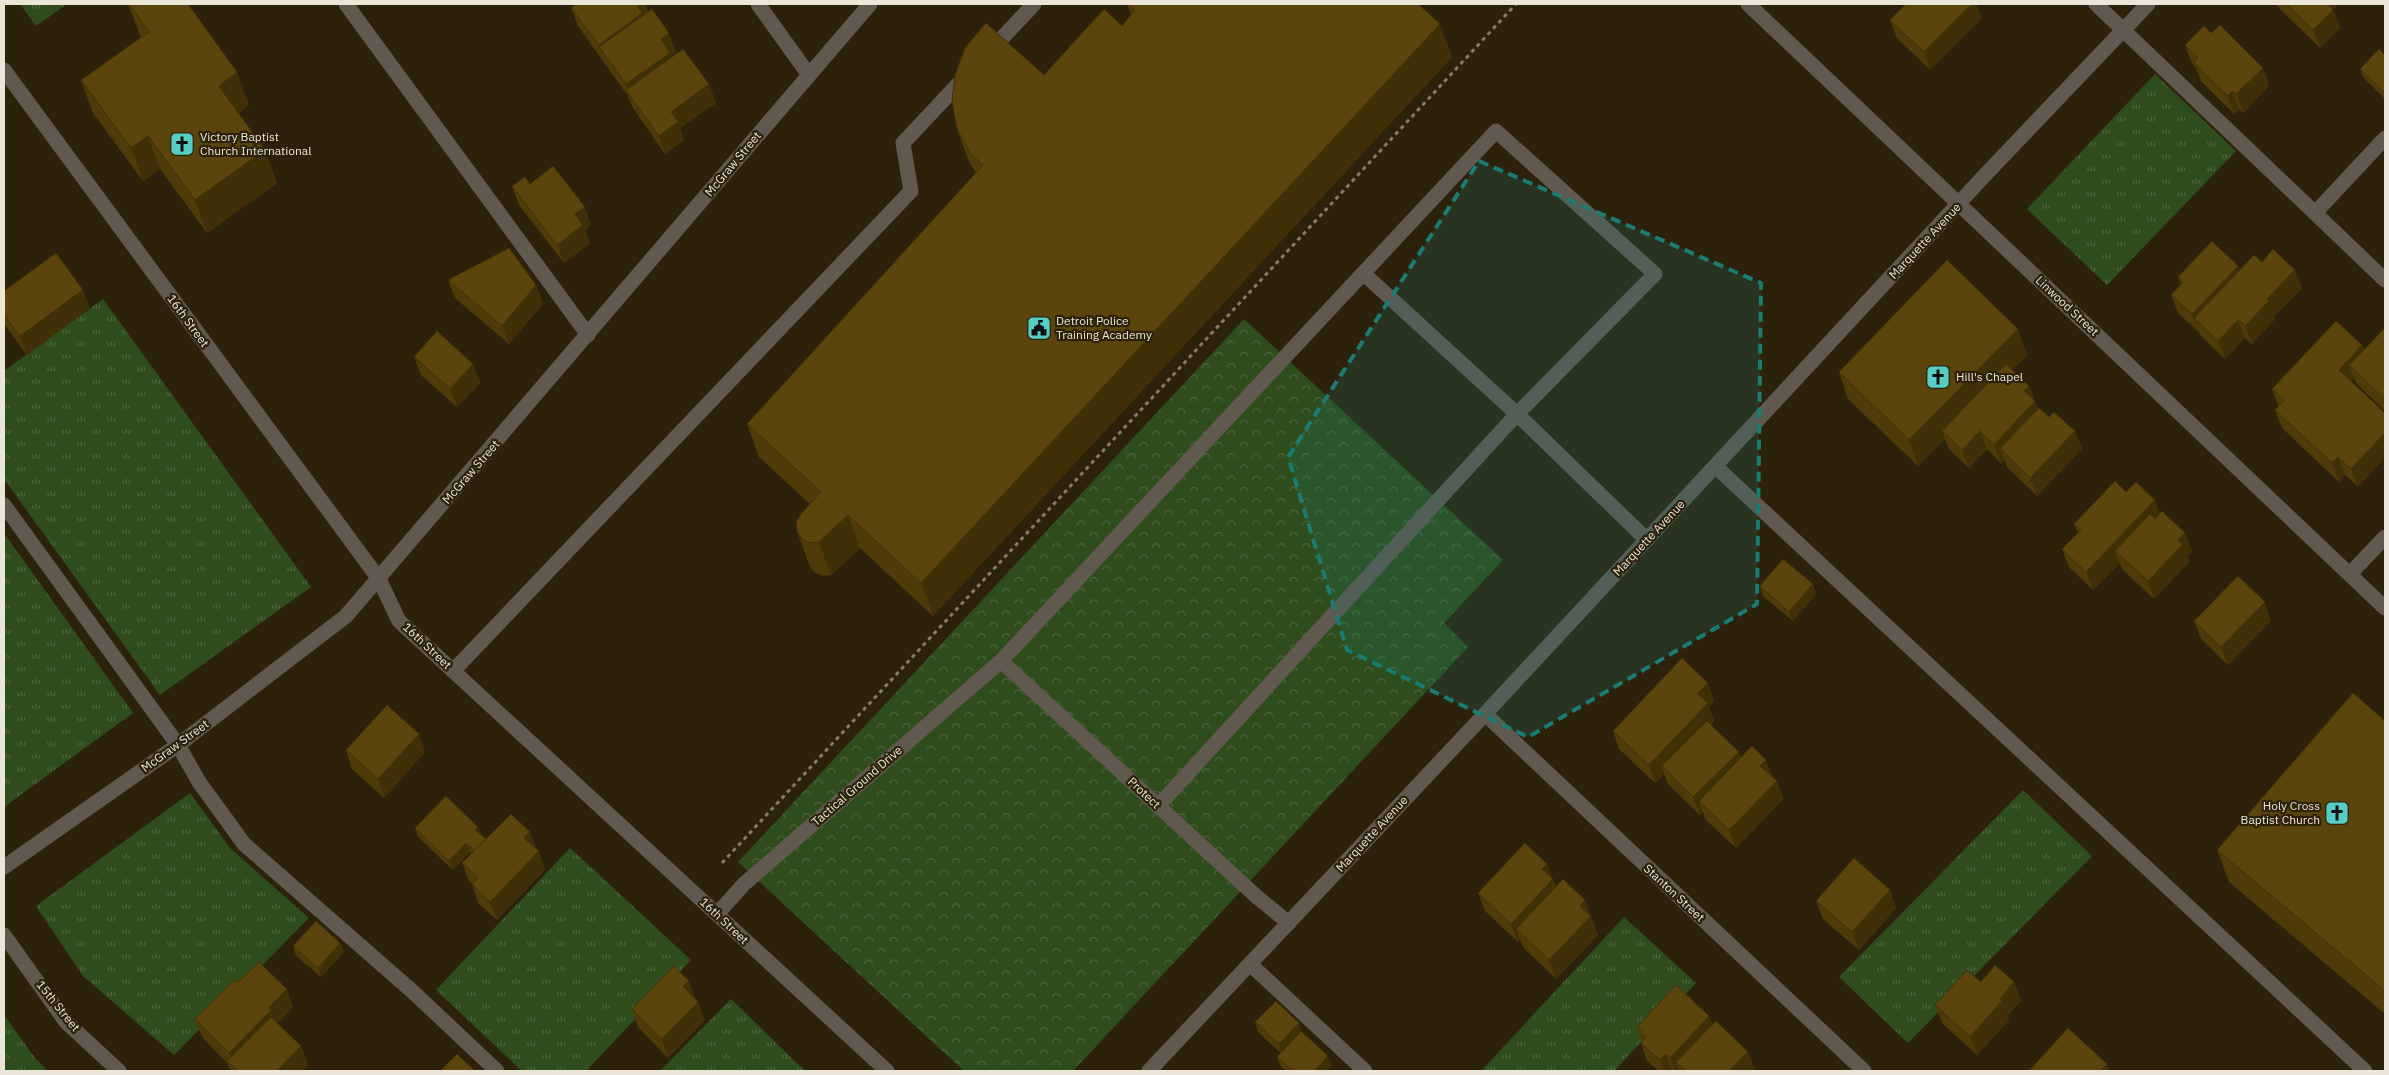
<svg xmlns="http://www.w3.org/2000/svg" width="2389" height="1075" font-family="'IBM Plex Sans',sans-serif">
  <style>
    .grass { fill: url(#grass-tufts) }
    .park { fill: url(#park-crowns) }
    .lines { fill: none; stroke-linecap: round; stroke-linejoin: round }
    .path { stroke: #847c6a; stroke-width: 3; stroke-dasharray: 4 4; stroke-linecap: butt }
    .minor { stroke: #615850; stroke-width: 15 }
    .wall { fill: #4f3b0a }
    .shaded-wall { fill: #403008 }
    .building { fill: #5c450c; stroke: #403008 }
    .marked { fill: #1a7c73; fill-opacity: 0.2; stroke: #1a7c73; stroke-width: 4; stroke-dasharray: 10 6; stroke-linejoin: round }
    .labels { text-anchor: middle; stroke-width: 4.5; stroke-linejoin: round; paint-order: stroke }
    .poi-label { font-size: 12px; fill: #ece6d8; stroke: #2c220c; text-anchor: start }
    .street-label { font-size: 12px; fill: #ece6d8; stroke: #2c220c }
  </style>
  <defs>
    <pattern id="grass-tufts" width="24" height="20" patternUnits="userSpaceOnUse" patternTransform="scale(1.25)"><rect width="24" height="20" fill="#2f4c1c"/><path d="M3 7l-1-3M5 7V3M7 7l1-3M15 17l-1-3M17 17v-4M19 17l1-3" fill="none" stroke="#4d663c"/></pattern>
    <pattern id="park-crowns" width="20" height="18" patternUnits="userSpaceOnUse" patternTransform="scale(1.25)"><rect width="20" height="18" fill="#2f4c1c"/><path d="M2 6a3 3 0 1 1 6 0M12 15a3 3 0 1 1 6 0" fill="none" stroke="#4d663c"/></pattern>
  </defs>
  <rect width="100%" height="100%" fill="#2c220c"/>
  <g class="grass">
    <polygon points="20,4 67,4 36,26"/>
    <polygon points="2155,74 2236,151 2107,285 2027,209"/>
    <polygon points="103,299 311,587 160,695 4,479 4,371"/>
    <polygon points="4,533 133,713 4,807"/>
    <polygon points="2023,790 2092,856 1908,1043 1839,977"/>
    <polygon points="190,793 230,848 309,918 174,1055 83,976 36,906"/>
    <polygon points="570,848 691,960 586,1071 522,1071 436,990"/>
    <polygon points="1624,917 1696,983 1614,1071 1481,1071"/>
    <polygon points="731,999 805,1071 660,1071"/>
    <polygon points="4,1015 35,1058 48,1071 4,1071"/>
  </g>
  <polygon class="park" points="1244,319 1503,560 1444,623 1468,647 1073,1071 964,1071 738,862"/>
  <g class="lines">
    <polyline class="path" points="722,863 1516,4"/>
    <g class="minor">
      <polyline points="346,4 588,335"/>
      <polyline points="758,4 809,75"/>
      <polyline points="1748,4 2385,608"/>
      <polyline points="2096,4 2385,280"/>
      <polyline points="989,52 1034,4"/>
      <polyline points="4,70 379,579 399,621 887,1071"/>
      <polyline points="2315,213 2385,138"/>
      <polyline points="1715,466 2365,1071"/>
      <polyline points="4,505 178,745 199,782 244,844 412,991 497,1071"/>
      <polyline points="2350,574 2385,537"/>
      <polyline points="1001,661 1257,897 1289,923"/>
      <polyline points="453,671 911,191 903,143 966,76"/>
      <polyline points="1485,714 1864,1071"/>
      <polyline points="1158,806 1517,414 1647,540"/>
      <polyline points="4,867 178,745 346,616 870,4"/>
      <polyline points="717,914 744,884 1001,661 1496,131 1655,274 1517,414 1363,273"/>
      <polyline points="4,935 66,1022 119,1071"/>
      <polyline points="1250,964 1365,1071"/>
      <polyline points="1149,1071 1485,714 1985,175 2148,4"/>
    </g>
  </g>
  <g class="wall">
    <polygon points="128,4 188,4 249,105 239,113 265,150 277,183 207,233 160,169 143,181 93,113 81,80 141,37 140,35"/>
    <polygon points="577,4 645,4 648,12 676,52 671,55 672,57 716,103 680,128 684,140 665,154 633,108 628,96 578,26 571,8"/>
    <polygon points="1127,4 1418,4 1452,57 933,616 860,548 831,575 822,576 814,572 809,564 797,531 810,504 759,457 747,424 976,173 969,162 957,129 1122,26 1131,15"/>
    <polygon points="2275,4 2337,4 2338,5 2333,9 2340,28 2320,48"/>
    <polygon points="1982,18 1930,70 1897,38 1890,20"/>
    <polygon points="2211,33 2263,68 2269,86 2243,113 2239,109 2234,114 2201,81 2196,68 2192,63 2185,45"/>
    <polygon points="2385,55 2385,99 2364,78 2360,69"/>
    <polygon points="530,184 591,225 585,230 590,243 564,263 519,205 512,186"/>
    <polygon points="2262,262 2302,288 2274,316 2275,319 2252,344 2245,338 2225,359 2201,336 2199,332 2178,313 2171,295 2181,285 2178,277 2239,270"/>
    <polygon points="448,280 536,285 543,304 509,344 455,298"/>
    <polygon points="4,291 90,308 27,355 4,324"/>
    <polygon points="2385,328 2385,411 2356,383 2354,378 2351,381 2358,487 2345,475 2339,482 2282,428 2275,410 2278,406 2272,389 2364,350"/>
    <polygon points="2027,355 2012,370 2029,386 2038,409 2049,417 2075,431 2082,449 2037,496 2007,467 2004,459 2001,463 1987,449 1969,468 1949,449 1945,439 1918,466 1848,399 1839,372"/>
    <polygon points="414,357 473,364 480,383 457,407 421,375"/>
    <polygon points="2126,492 2160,513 2192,551 2187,556 2189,562 2154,599 2122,569 2120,563 2093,590 2069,567 2062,549 2078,533 2074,524"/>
    <polygon points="1760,586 1816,594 1793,621 1763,596"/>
    <polygon points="2194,621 2271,621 2228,665 2201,639"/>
    <polygon points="1714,701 1709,707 1714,721 1711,725 1741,758 1772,777 1777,781 1783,799 1736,848 1705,819 1703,812 1700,815 1668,784 1664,774 1655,783 1619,749 1613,731"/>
    <polygon points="2385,721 2385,1014 2229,882 2217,850"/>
    <polygon points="419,734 425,752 384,798 352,769 346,750"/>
    <polygon points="478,827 481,835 486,839 536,849 539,851 545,870 497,920 478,903 472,884 469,881 462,863 472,854 470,852 453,870 418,837 415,828"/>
    <polygon points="1547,864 1556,887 1585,900 1598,935 1556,979 1523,947 1520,940 1518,942 1485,911 1478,893"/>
    <polygon points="1816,901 1896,908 1859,950 1823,919"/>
    <polygon points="340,943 344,952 321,977 296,956 293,946"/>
    <polygon points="238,982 293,1007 278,1023 308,1065 302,1071 231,1071 227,1063 202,1037 195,1019"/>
    <polygon points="695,999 705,1020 668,1058 638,1027 632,1009"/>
    <polygon points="2021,1001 2008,1015 2009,1020 1977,1055 1942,1023 1935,1005"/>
    <polygon points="1709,1016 1713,1025 1748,1052 1755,1070 1753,1071 1659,1071 1647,1061 1641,1043 1642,1042 1637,1027"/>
    <polygon points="1255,1022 1302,1032 1332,1066 1326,1071 1286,1071 1281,1066 1277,1057 1281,1053 1258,1032"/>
  </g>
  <g class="shaded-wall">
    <polygon points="634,4 645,4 648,12 600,48 599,45"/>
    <polygon points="1972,4 1976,4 1982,18 1930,70 1924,52"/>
    <polygon points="2323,4 2337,4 2338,5 2327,15"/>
    <polygon points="2333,10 2340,28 2320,48 2313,30"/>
    <polygon points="1440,24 1452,57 933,616 921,583"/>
    <polygon points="669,33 676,52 671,55 677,71 631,96 626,84 661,39"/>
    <polygon points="2263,68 2269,86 2243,113 2236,94"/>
    <polygon points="237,72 249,105 231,118 219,86"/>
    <polygon points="709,84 716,103 680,128 684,140 665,154 659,136 671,112"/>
    <polygon points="2232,91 2239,109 2234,114 2228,96"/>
    <polygon points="148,136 160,169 143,181 131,148"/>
    <polygon points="265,150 277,183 207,233 195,200"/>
    <polygon points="585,207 591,225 585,230 590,243 564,263 557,245 575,214"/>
    <polygon points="2238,266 2244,284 2194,318 2199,332 2192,314"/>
    <polygon points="2295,270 2302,288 2274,316 2275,319 2252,344 2245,326 2267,299"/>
    <polygon points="536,285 543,304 509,344 502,326"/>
    <polygon points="83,290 90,308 27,355 20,336"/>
    <polygon points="2238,320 2245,338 2225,359 2218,341"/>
    <polygon points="2018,329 2027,355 1948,436 1942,431 1945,439 1918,466 1909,440"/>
    <polygon points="2362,345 2368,363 2349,365 2354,378 2346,388 2339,370"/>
    <polygon points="473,364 480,383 457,407 450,389"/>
    <polygon points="2029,386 2042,419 2000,448 2004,459 2001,463 1994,445 2024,391"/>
    <polygon points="1980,431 1987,449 1969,468 1962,450"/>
    <polygon points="2075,431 2082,449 2037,496 2030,478"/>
    <polygon points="2385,433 2385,458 2358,487 2351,469"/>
    <polygon points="2338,457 2345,475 2339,482 2332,463"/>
    <polygon points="2155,500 2162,518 2115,551 2120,563 2093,590 2086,572"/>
    <polygon points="848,515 860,548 831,575 819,542"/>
    <polygon points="2185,533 2192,551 2187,556 2189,562 2154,599 2148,581 2178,540"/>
    <polygon points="1813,584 1816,594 1793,621 1789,612"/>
    <polygon points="2265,602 2271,621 2228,665 2221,647"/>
    <polygon points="1708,683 1714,701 1709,707 1714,721 1667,771 1662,766 1664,774 1655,783 1649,765 1697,694"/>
    <polygon points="419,734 425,752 384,798 378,779"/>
    <polygon points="1739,752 1745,770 1699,801 1703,812 1700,815 1693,797"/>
    <polygon points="1766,760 1773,778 1760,766"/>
    <polygon points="1777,781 1783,799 1736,848 1729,830"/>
    <polygon points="478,827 481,836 475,830"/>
    <polygon points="530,832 537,850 524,838"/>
    <polygon points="466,843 470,852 453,870 449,861"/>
    <polygon points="539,851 545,870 497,920 490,902"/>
    <polygon points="1547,864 1559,897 1516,929 1520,940 1518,942 1511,924 1542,869"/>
    <polygon points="1890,890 1896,908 1859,950 1852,932"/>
    <polygon points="1585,900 1598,935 1556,979 1549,960 1580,906"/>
    <polygon points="340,943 344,952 321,977 318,968"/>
    <polygon points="689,981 695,999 683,986"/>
    <polygon points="2014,982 2021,1001 2008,1015 2009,1020 1977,1055 1970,1037 2000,999"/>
    <polygon points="287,989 293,1007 235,1069 229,1053 268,1008"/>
    <polygon points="698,1002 705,1020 668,1058 662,1039"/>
    <polygon points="1709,1016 1716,1034 1676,1062 1680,1071 1675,1071 1670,1058"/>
    <polygon points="1299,1023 1302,1032 1282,1054 1279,1044"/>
    <polygon points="301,1046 308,1065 302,1071 277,1071"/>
    <polygon points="1748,1052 1755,1070 1753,1071 1729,1071"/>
    <polygon points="1666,1054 1672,1071 1664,1071 1660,1060"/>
    <polygon points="1328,1056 1332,1066 1326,1071 1314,1071"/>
    <polygon points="2107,1064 2110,1071 2101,1071"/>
  </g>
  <g class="building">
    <polygon points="129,4 188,4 237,72 219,86 265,150 195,200 148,136 131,148 81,80 149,32"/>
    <polygon points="577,4 636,4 642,13 599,45 571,8"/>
    <polygon points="1128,4 1418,4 1440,24 921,583 848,515 819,542 810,543 802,539 797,531 796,522 801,514 821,492 747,424 983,165 971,154 957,129 952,101 955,75 965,48 986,23 1044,75 1104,9 1122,26 1135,10"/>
    <polygon points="1906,4 1972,4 1924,52 1890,20"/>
    <polygon points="2287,4 2328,4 2333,10 2313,30"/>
    <polygon points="652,9 669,33 661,39 670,53 626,84 599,47"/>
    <polygon points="2220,25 2263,68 2236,94 2232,91 2228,96 2194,63 2198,58 2185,45 2204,26 2211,33"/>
    <polygon points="683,49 709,84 671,112 678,122 659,136 626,90"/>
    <polygon points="2379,49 2385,55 2385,89 2383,91 2360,69"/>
    <polygon points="553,166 585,207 575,214 583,225 557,245 512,186 525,177 530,184"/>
    <polygon points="2212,241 2238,266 2192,314 2171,295 2183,282 2178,277"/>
    <polygon points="509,248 536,285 502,326 448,280"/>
    <polygon points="2273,249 2295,270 2267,299 2269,301 2245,326 2238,320 2218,341 2194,318 2254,255 2262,262"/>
    <polygon points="56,253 83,290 20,336 4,315 4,291"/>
    <polygon points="1947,260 2018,329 1909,440 1839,372"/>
    <polygon points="2336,321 2362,345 2339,370 2385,413 2385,433 2351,469 2338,457 2332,463 2275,410 2284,400 2272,389"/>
    <polygon points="2385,328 2385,399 2349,365"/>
    <polygon points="437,331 473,364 450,389 414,357"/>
    <polygon points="2006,364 2029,386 2024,391 2035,401 1994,445 1980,431 1962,450 1942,431"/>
    <polygon points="2039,408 2049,417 2054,412 2075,431 2030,478 2000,448"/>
    <polygon points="2115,481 2126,492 2136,482 2155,500 2086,572 2062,549 2081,530 2074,524"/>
    <polygon points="2162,511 2185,533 2178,540 2183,544 2148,581 2115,551 2150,514 2155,519"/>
    <polygon points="1783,559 1813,584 1789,612 1760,586"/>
    <polygon points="2238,576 2265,602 2221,647 2194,621"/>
    <polygon points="1682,658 1708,683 1697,694 1708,703 1649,765 1613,731"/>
    <polygon points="2353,693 2385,721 2385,991 2217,850"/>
    <polygon points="387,705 419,734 378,779 346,750"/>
    <polygon points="1707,721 1739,752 1693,797 1662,766"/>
    <polygon points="1752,746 1766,760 1760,766 1777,781 1729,830 1699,801"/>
    <polygon points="446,796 478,827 475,830 486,839 475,851 466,843 449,861 415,828"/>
    <polygon points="511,814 530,832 524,838 539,851 490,902 472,884 478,878 462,863"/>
    <polygon points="1525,843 1547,864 1542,869 1553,879 1511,924 1478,893"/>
    <polygon points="1854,858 1890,890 1852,932 1816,901"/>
    <polygon points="1563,879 1585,900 1580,906 1591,916 1549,960 1516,929"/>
    <polygon points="316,921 340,943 318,968 293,946"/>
    <polygon points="259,962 287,989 268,1008 272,1009 229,1053 195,1019 235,979 238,982"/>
    <polygon points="1995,965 2014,982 2000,999 2002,1001 1970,1037 1935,1005 1967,970 1981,982"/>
    <polygon points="674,966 689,981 683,986 698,1002 662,1039 632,1009"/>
    <polygon points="1676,985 1709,1016 1670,1058 1666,1054 1660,1060 1641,1043 1646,1037 1637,1027"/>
    <polygon points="1276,1001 1299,1023 1279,1044 1255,1022"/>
    <polygon points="271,1017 301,1046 277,1071 238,1071 227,1061"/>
    <polygon points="1716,1021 1748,1052 1729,1071 1686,1071 1676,1062"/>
    <polygon points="2068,1028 2107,1064 2101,1071 2029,1071"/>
    <polygon points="1301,1031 1328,1056 1314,1071 1293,1071 1277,1057"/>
    <polygon points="457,1054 475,1071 440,1071"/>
  </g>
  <path class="marked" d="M1479 161 1761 283 1757 604 1528 737 1347 650 1288 457Z"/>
  <defs>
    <g id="church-square" transform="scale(1.25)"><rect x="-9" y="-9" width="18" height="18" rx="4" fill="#56cec3" stroke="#2c220c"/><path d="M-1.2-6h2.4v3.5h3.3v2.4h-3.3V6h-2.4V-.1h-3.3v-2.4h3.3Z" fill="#111"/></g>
    <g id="civic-square" transform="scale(1.25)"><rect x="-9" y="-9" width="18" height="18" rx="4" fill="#56cec3" stroke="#2c220c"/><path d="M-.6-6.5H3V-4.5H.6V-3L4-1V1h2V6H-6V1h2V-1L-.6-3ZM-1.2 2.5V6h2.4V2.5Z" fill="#111"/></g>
  </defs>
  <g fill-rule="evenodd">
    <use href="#church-square" x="182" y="144"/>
    <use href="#civic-square" x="1039" y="328"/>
    <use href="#church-square" x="1938" y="377"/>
    <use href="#church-square" x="2337" y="813"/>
  </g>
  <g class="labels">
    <g class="poi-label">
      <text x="200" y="141">Victory Baptist<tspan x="200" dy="14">Church International</tspan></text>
      <text x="1056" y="325">Detroit Police<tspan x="1056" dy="14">Training Academy</tspan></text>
      <text x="1956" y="381">Hill's Chapel</text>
      <text x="2320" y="810" text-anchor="end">Holy Cross<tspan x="2320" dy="14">Baptist Church</tspan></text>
    </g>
    <g class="street-label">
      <text transform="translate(733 164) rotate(-50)" y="4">McGraw Street</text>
      <text transform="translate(1925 241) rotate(-47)" y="4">Marquette Avenue</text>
      <text transform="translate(2067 306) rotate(43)" y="4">Linwood Street</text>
      <text transform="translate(188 321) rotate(54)" y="4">16th Street</text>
      <text transform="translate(471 472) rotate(-49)" y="4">McGraw Street</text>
      <text transform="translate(1649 538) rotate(-47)" y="4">Marquette Avenue</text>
      <text transform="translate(427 646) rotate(43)" y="4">16th Street</text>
      <text transform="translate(175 746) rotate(-36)" y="4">McGraw Street</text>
      <text transform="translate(857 786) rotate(-41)" y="4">Tactical Ground Drive</text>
      <text transform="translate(1144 793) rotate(43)" y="4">Protect</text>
      <text transform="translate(1372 834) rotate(-47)" y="4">Marquette Avenue</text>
      <text transform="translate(1674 893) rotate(43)" y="4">Stanton Street</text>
      <text transform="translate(724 921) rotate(43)" y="4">16th Street</text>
      <text transform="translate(58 1006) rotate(51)" y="4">15th Street</text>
    </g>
  </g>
  <rect width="2389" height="1075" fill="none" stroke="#ece6d8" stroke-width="10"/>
</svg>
